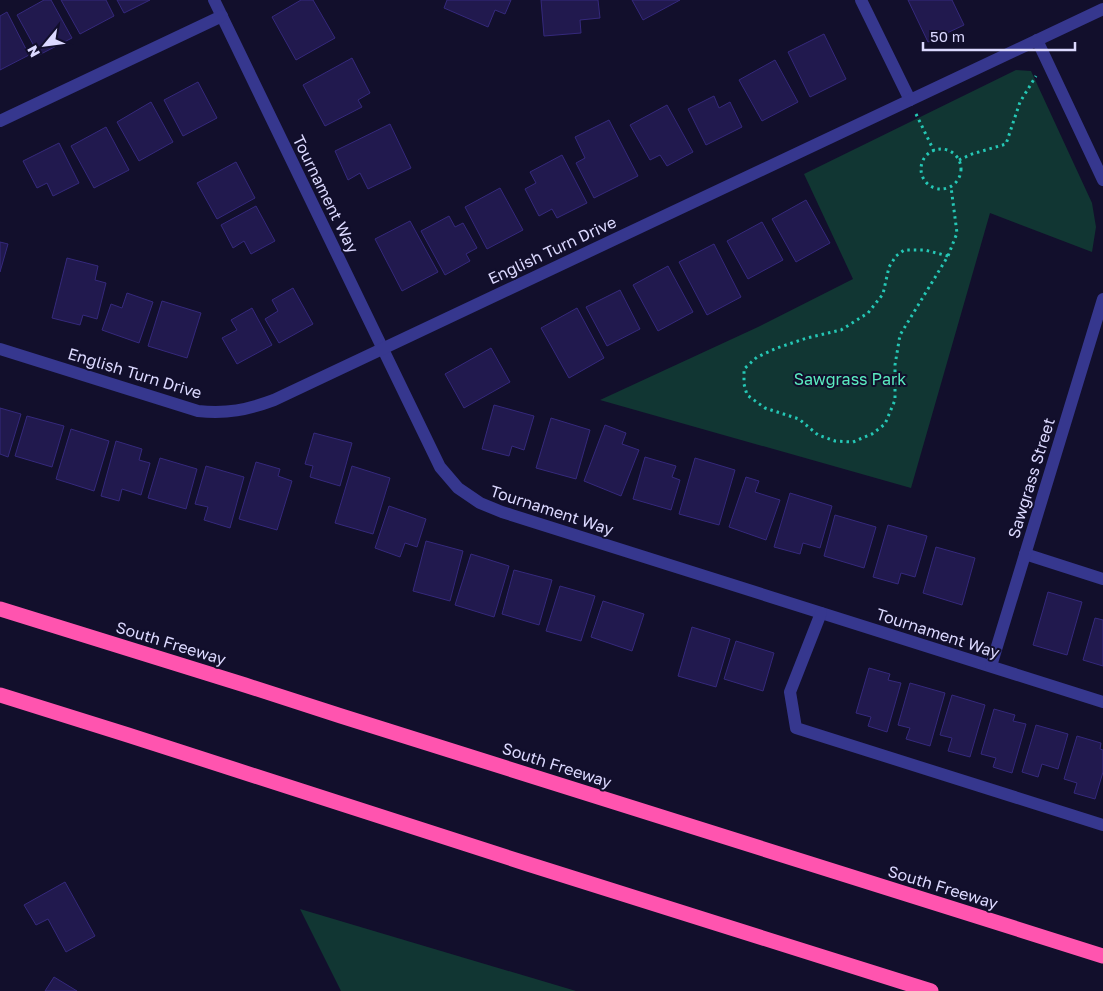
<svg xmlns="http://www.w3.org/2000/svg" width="1103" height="991" font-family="'Golos Text',sans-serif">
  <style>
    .green { fill: #113633 }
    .building { fill: #21194e; stroke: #35297c }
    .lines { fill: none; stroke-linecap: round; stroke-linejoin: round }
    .path { stroke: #25c7b5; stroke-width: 3; stroke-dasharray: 2.5 4; stroke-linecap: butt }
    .minor { stroke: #36378e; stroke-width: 12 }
    .highway { stroke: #ff54af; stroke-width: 15 }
    .labels { text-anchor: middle; stroke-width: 4; stroke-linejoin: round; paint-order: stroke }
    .street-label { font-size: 16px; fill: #dcd9ff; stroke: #120f2c }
    .park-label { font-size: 16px; fill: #5aeabf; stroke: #120f2c }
  </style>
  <rect width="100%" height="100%" fill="#120f2c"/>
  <g class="green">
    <polygon points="1016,70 1031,71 1092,203 1096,227 1092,252 990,213 911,488 600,400 758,327 853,279 804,174"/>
    <polygon points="300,909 576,991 341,991"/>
  </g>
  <g class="building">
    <polygon points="44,0 51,0 72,38 39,55 17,15"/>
    <polygon points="61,0 106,0 114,16 80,34"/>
    <polygon points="117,0 150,0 124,13"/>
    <polygon points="301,0 313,0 335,38 296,60 272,17"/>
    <polygon points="447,0 511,0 505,14 495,10 488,27 444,8"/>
    <polygon points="541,0 598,0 600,18 580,20 581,33 544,36"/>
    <polygon points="632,0 680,0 643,20"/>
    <polygon points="908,0 952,0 964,25 928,42"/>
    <polygon points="7,12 29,55 0,70 0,16"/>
    <polygon points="824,34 846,79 810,97 788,52"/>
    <polygon points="352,58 370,93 358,100 362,107 325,126 303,85"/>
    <polygon points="775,60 798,102 762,121 739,80"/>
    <polygon points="198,82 217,118 183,136 164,100"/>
    <polygon points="714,96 719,108 730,102 742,127 706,145 688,109"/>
    <polygon points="151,102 173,142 139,161 117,122"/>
    <polygon points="667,105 693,152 667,166 660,155 650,160 630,125"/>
    <polygon points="609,120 638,176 594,198 576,163 585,158 575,137"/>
    <polygon points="390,124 411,168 368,189 360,173 348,180 335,151"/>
    <polygon points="106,127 129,170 94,188 71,146"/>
    <polygon points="59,143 79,183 53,196 47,183 37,188 23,161"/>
    <polygon points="562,155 587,203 557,218 552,209 539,216 525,189 536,183 530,172"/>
    <polygon points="236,162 255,198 217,219 197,183"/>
    <polygon points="500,188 523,230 487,249 465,207"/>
    <polygon points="806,200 830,243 796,262 772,219"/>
    <polygon points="256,206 275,241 251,254 244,241 233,248 221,225"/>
    <polygon points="449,216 455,227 463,223 477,248 466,254 470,261 445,275 421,231"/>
    <polygon points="410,221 438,272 402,291 375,239"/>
    <polygon points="762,222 783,260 748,279 727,241"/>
    <polygon points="0,242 8,244 0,272"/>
    <polygon points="714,244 741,297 707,315 679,262"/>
    <polygon points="67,258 98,266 95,280 106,283 97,319 83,315 80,325 52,318"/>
    <polygon points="668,266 693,312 658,331 633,285"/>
    <polygon points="293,288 313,324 279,343 265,319 278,311 272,300"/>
    <polygon points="620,290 640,329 607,346 586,307"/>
    <polygon points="127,293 153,302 139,343 102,330 111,304 122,308"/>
    <polygon points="162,301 201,313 187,358 148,346"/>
    <polygon points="252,308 272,345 237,364 222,338 237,330 231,320"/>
    <polygon points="577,308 604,358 569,378 541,328"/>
    <polygon points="491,348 510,382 464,408 445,374"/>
    <polygon points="494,405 534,416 524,450 512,446 509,456 482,449"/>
    <polygon points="0,408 21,414 8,457 0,454"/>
    <polygon points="27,416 64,426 52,467 15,456"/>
    <polygon points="551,418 590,430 576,479 536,468"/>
    <polygon points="605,425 626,433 622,444 639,450 621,496 584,481"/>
    <polygon points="71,429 109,441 94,491 56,479"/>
    <polygon points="314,433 352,443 340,486 310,477 313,466 305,464"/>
    <polygon points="116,441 142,449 139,460 150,463 141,495 122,489 119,501 101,496"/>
    <polygon points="645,457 676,466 672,477 680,480 671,510 633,499"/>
    <polygon points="160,458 197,469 186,509 148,498"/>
    <polygon points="695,458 735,470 719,525 679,514"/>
    <polygon points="256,462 280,469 278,476 292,481 277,530 239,519"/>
    <polygon points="206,466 244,477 230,528 204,520 208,507 195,504"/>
    <polygon points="352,466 390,478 373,534 335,523"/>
    <polygon points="746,477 759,481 755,492 780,500 766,540 729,527"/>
    <polygon points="790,493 832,506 820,548 803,543 800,554 774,547"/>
    <polygon points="389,506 426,519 417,547 405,543 400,557 375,548"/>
    <polygon points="835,515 876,527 864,568 824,556"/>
    <polygon points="888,525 927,536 915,577 901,573 898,584 873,577"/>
    <polygon points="426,541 463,551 450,601 413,591"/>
    <polygon points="936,547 975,558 962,605 923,593"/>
    <polygon points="471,554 509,566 494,617 455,605"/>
    <polygon points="514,570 552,580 539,625 502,614"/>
    <polygon points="560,586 595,596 581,641 546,631"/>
    <polygon points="1048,592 1082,602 1067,655 1033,645"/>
    <polygon points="603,601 644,614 632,651 591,637"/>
    <polygon points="1095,618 1103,620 1103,666 1083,660"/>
    <polygon points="692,627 730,639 716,687 678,676"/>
    <polygon points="736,641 774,653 763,691 724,679"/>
    <polygon points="869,668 890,674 888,680 901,683 887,732 868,726 871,717 856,713"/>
    <polygon points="910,683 945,693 930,746 906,739 910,728 898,725"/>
    <polygon points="952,695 985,705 970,757 948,751 952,738 940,735"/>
    <polygon points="994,709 1015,715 1013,721 1026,724 1012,773 993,767 996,758 981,754"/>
    <polygon points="1036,725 1068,734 1058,769 1042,764 1038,777 1022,772"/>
    <polygon points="1077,736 1101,743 1100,749 1103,750 1103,772 1095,799 1074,793 1077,783 1064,779"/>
    <polygon points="65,882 95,936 66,952 48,919 36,925 24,905"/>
    <polygon points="54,977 77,991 45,991"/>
  </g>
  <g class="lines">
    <g class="path">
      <polyline points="916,114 934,151"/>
      <circle cx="941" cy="169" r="20"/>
      <polyline points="959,160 972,154 1006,144 1020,102 1036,76"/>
      <polyline points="948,256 925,250 904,250 896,256 889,267 883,294 868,313 841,330 807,338 777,348 757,357 744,369 744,384 747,395 765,408 799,419 818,435 835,441 853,442 872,434 885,424 895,400 895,365 900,335 948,256 957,233 951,187"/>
    </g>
    <g class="minor">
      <polyline points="214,0 440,467 458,488 480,503 502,512 1103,702"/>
      <polyline points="861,0 910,100"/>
      <polyline points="1037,40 1103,180"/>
      <polyline points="0,121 222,16"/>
      <path d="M0 349 198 411C227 414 247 410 274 400L1103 9"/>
      <polyline points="1025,554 1103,579"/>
      <polyline points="821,613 790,692 796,728 1103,825"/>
      <polyline points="991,666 1103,299"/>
    </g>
    <g class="highway">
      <polyline points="0,609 245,685 341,716 1103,956"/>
      <polyline points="0,695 128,735 528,864 931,991"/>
    </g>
  </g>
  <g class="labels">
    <g class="street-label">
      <text transform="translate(326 194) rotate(64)" y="6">Tournament Way</text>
      <text transform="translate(552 250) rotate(-25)" y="6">English Turn Drive</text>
      <text transform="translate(135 373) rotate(17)" y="6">English Turn Drive</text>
      <text transform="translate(1031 478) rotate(-73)" y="6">Sawgrass Street</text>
      <text transform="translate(552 510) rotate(18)" y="6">Tournament Way</text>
      <text transform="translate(938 633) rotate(18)" y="6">Tournament Way</text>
      <text transform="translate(171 643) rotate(17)" y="6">South Freeway</text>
      <text transform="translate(557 765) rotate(18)" y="6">South Freeway</text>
      <text transform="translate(943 887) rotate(17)" y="6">South Freeway</text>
    </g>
    <g class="park-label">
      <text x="850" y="385">Sawgrass Park</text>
    </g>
  </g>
  <g transform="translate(45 45) rotate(241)" stroke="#120f2c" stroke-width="4" paint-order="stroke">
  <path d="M0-4L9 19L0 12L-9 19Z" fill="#dcd9ff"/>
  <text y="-8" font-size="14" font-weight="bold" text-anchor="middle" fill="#dcd9ff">N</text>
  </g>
  <path d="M923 42v8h152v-8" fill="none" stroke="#dcd9ff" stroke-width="2.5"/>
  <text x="930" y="42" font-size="15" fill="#dcd9ff" stroke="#120f2c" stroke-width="4" paint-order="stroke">50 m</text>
</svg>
